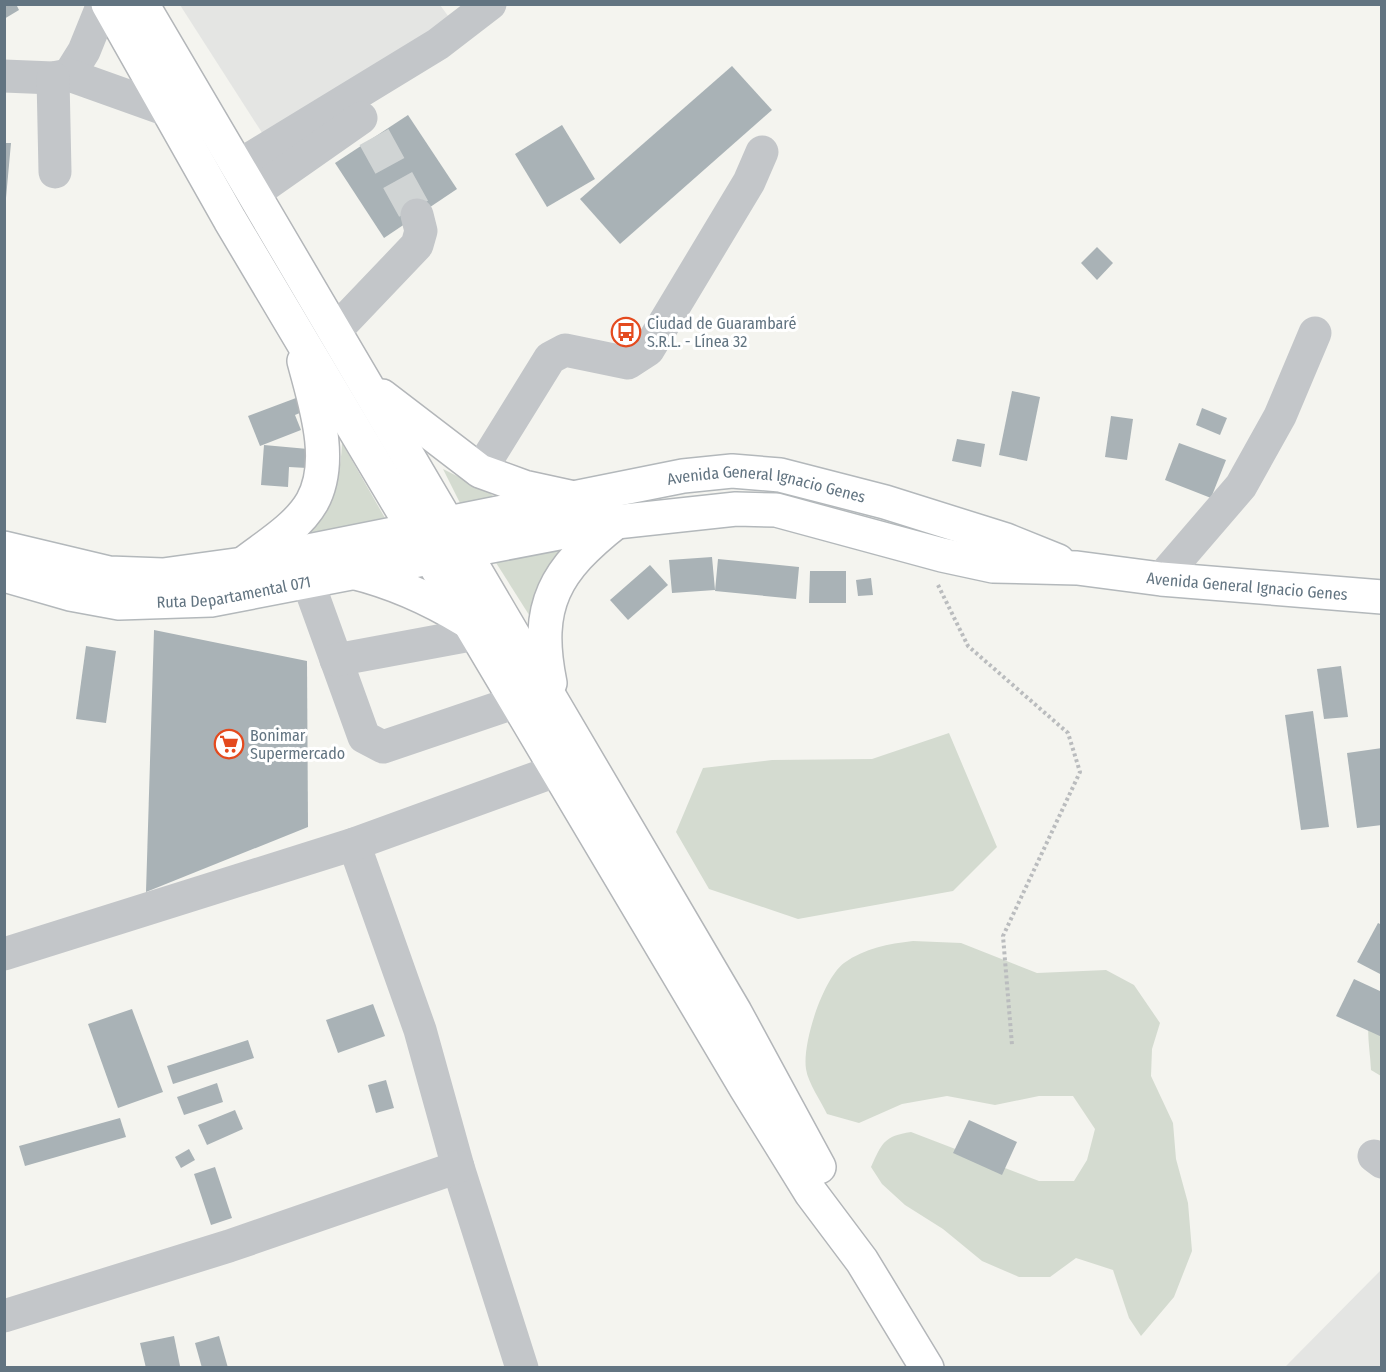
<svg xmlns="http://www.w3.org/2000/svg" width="1386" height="1372" font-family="'Fira Sans Condensed',sans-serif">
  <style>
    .built { fill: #e4e5e3 }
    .green { fill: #d4dbd0 }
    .building { fill: #a9b2b6 }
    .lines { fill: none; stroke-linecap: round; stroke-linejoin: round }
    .minor-tunnel { stroke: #d0d4d4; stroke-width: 33; stroke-dasharray: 33 16; stroke-linecap: butt }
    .major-casing { stroke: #b3b8bb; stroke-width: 36 }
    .highway-casing { stroke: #b3b6b9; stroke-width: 36 }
    .path { stroke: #babcbe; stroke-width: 4; stroke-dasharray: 3 3; stroke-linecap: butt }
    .minor { stroke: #c3c6c9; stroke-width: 33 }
    .major { stroke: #fff; stroke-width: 33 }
    .highway { stroke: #fff; stroke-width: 33 }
    .labels { text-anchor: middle; stroke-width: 6; stroke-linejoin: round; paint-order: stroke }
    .poi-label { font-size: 16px; fill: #627481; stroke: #fff; text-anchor: start }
    .street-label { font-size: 16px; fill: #627481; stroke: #fff }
  </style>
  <rect width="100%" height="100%" fill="#f4f4ef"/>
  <g class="built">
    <polygon points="180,5 440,5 454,24 266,139"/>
    <polygon points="1381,1270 1381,1367 1285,1367"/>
  </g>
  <g class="green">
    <path d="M342 443 385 518 301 535C332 507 340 485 342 443Z"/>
    <polygon points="443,469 489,492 495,498 461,505"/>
    <polygon points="576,541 531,618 493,558"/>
    <polygon points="949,733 997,847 953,891 798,919 709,889 676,832 703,768 772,760 872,759"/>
    <path d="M913 941 961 943 1037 973 1106 970 1134 985 1160 1023 1152 1049 1151 1076 1173 1123 1176 1159 1188 1203 1192 1251 1174 1297 1141 1336 1129 1318 1113 1270 1076 1258 1050 1277H1019L982 1261 943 1229 905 1205 882 1184 871 1167C882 1143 884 1136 911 1132L1039 1181H1074L1087 1160 1095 1129 1073 1096H1039L995 1105 947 1096 902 1104 859 1123 827 1114C821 1101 808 1083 806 1069 802 1043 823 979 844 963 865 948 888 944 913 941Z"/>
    <path d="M1381 992V1076L1371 1070C1370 1044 1361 1011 1381 992Z"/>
  </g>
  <g class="building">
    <polygon points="4,4 16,4 19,10 4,19"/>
    <polygon points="732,66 772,110 620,244 580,199"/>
    <polygon points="408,115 457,189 384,238 335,163"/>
    <polygon points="562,125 595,179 547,207 515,154"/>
    <polygon points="4,143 11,143 6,198 4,198"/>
    <polygon points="1097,247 1113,263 1097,280 1081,263"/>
    <polygon points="1012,391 1040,397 1027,461 999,455"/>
    <polygon points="296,398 302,412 295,415 301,430 260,446 248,416"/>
    <polygon points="1202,408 1227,418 1220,435 1196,425"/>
    <polygon points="1111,416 1133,419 1127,460 1105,457"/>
    <polygon points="957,439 985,444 981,467 952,461"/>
    <polygon points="1179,443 1226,460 1211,498 1165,480"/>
    <polygon points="264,445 308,449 307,468 289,467 288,487 261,485"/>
    <polygon points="712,557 715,590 672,593 669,560"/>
    <polygon points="718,559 799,567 796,599 715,591"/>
    <polygon points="650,565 668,585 628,620 610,600"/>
    <polygon points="810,571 846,571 846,603 809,603"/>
    <polygon points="871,578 873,595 858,596 856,580"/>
    <polygon points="154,630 307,661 308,827 146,892"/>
    <polygon points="86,646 116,651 106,723 76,719"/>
    <polygon points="1341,666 1348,717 1324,719 1317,669"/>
    <polygon points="1313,711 1329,827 1301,830 1285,715"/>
    <polygon points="1382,748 1382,825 1357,828 1347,753"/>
    <polygon points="1378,923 1382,925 1382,975 1357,962"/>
    <polygon points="1354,979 1382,992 1382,1037 1336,1016"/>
    <polygon points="373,1004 385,1036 338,1053 326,1020"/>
    <polygon points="132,1009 163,1092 118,1108 88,1024"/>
    <polygon points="248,1040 254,1058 173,1084 167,1066"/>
    <polygon points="386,1080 394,1108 376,1113 368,1085"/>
    <polygon points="217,1083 223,1102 184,1115 177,1097"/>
    <polygon points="235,1110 243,1129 207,1145 198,1125"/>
    <polygon points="120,1118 126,1137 25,1166 19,1146"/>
    <polygon points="969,1120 1017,1142 1002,1175 953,1153"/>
    <polygon points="189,1149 195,1160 181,1168 175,1157"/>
    <polygon points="215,1167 232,1218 211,1225 194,1174"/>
    <polygon points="174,1336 180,1366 146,1368 140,1343"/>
    <polygon points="219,1336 228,1368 202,1368 195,1343"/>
  </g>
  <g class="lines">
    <polyline class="minor-tunnel" points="374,137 417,215"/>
    <g class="major-casing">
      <g id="major">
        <path id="s1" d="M4 548 109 573 163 575 243 564 683 476 732 471 780 475 885 502 1006 540 1058 561"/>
        <path id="s2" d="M4 575 70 594 119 603 211 600 616 522 736 509 776 510 942 555 993 566 1077 568 1161 579 1382 597"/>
      </g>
    </g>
    <g class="highway-casing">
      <g id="highway">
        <polyline points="108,4 230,220 746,1088 811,1193 862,1261 927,1368"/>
        <polyline points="142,4 735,1012 819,1167"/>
        <polyline points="382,396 480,471 524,487 570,497"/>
        <path d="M243 564C266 546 297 528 312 502 335 461 315 403 304 361"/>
        <path d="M352 572C393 582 429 598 465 620"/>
        <path d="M550 683C534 605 555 570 616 522"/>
      </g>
    </g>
    <polyline class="path" points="938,585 968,646 1068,733 1080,772 1003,936 1012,1045"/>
    <g class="minor">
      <polyline points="69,75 84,51 103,4"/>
      <polyline points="4,76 53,78 69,75 167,110"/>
      <polyline points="53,78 55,172"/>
      <polyline points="238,166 438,44 490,4"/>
      <polyline points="254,193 361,118"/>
      <polyline points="335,331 417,245 421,231 417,215"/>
      <polyline points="480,471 550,358 565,350 628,363 648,350 749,182 762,152"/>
      <polyline points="1161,579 1241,486 1280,416 1315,333"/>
      <polyline points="308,582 364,737 383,747 516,702"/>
      <polyline points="336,660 476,634"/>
      <polyline points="354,844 420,1030 458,1167 522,1368"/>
      <polyline points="4,954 354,844 558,770"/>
      <polyline points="1374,1156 1382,1162"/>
      <polyline points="4,1316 229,1246 458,1167"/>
    </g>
    <use href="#major" class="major"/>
    <use href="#highway" class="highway"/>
  </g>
  <defs>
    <g id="bus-ring" transform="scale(1.5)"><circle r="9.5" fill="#fff" stroke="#e44a1e" stroke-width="1.5"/><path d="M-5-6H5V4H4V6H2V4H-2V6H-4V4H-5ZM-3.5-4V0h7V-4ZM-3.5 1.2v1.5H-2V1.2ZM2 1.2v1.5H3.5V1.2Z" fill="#e44a1e"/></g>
    <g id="supermarket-ring" transform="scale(1.5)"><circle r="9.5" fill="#fff" stroke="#e44a1e" stroke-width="1.5"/><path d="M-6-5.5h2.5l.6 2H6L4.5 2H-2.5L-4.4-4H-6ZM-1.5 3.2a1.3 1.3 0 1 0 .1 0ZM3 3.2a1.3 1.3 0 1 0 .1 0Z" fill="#e44a1e"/></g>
  </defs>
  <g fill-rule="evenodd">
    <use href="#bus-ring" x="626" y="332"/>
    <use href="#supermarket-ring" x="229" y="744"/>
  </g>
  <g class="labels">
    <g class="poi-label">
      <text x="647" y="329">Ciudad de Guarambaré<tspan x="647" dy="18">S.R.L. - Línea 32</tspan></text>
      <text x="250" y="741">Bonimar<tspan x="250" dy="18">Supermercado</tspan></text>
    </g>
    <g class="street-label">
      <text dy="6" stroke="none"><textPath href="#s1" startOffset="776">Avenida General Ignacio Genes</textPath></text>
      <text dy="6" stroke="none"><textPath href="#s2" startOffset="1263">Avenida General Ignacio Genes</textPath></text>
      <text dy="6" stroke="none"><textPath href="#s2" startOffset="234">Ruta Departamental 071</textPath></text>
    </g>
  </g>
  <rect width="1386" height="1372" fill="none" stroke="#627481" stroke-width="12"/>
</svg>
